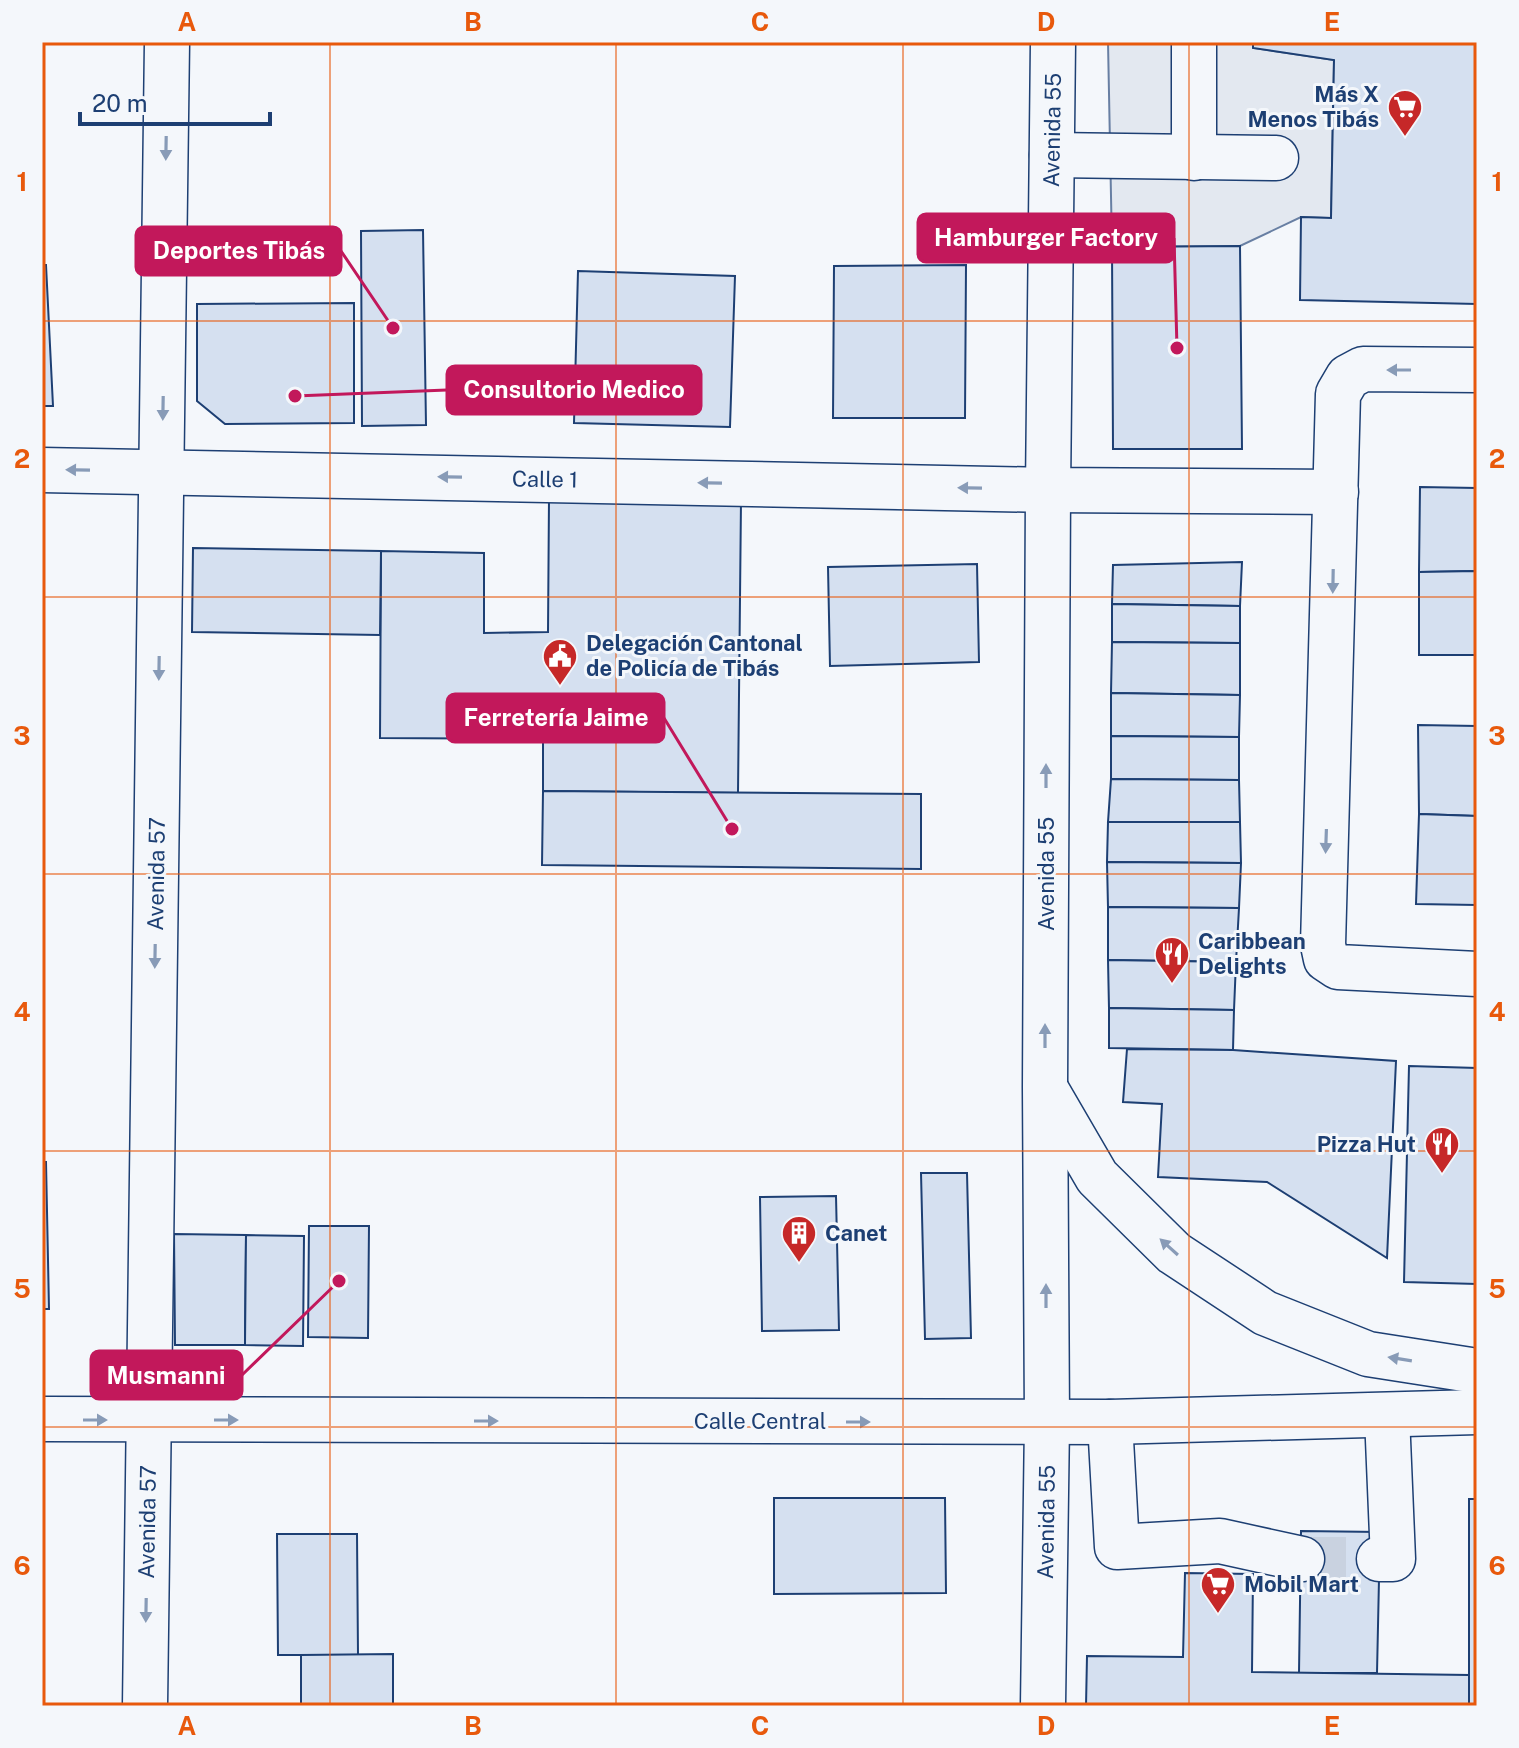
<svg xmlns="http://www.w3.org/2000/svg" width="1519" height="1748" font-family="'Public Sans',sans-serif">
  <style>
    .parking { fill: #e3e8f0; stroke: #687fa3; stroke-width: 2 }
    .building { fill: #d5e0f0; stroke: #1d3f73; stroke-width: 2 }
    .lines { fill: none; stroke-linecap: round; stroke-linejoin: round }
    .minor-tunnel { stroke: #c9d2e0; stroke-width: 44; stroke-dasharray: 44 22; stroke-linecap: butt }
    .minor-casing { stroke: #1d3f73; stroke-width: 47 }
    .major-casing { stroke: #1d3f73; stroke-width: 47 }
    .minor { stroke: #f4f7fb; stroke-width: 44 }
    .major { stroke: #f4f7fb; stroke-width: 44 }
    .oneway { fill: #889bb7 }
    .grid { fill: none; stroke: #e8590c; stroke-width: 2; stroke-opacity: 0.55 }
    .labels { text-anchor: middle; stroke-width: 6; stroke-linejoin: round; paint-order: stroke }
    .poi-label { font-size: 22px; font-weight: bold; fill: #1d3f73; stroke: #f4f7fb; text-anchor: start }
    .street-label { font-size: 22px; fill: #1d3f73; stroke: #f4f7fb }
    .leader { fill: none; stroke: #c2185b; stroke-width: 3 }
    .callout-dot { fill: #c2185b; stroke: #f4f7fb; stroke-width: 3 }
    .callout { fill: #c2185b; stroke: #c2185b; stroke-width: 3 }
    .callout-label { font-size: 24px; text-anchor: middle; font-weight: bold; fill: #fff }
    .neatline { fill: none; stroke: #e8590c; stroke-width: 3 }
    .grid-label { font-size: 26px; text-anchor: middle; font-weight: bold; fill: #e8590c }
  </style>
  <rect width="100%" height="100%" fill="#f4f7fb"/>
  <polygon class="parking" points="1108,42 1253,42 1253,48 1334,60 1331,218 1301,217 1240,246 1112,247"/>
  <g class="building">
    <polygon points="1253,42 1477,42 1477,304 1300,300 1301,217 1331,218 1334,60 1253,48"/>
    <polygon points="423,230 426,425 362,426 361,231"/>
    <polygon points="1240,246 1242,449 1113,449 1112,247"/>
    <polygon points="42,265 46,265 53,406 42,406"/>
    <polygon points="966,265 965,418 833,418 834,266"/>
    <polygon points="578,271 735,276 730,427 574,423"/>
    <polygon points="354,303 354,423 225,424 197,401 197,304"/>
    <polygon points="1420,487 1477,488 1477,571 1419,572"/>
    <polygon points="549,498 741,500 738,793 543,791 543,739 380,738 381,551 484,553 484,633 548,632"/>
    <polygon points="193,548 381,551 380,635 192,632"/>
    <polygon points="1242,562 1240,606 1112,604 1113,565"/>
    <polygon points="977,564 979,662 830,666 828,567"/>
    <polygon points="1477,571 1477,655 1419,655 1419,572"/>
    <polygon points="1112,604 1240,606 1240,643 1112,642"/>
    <polygon points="1112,642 1240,643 1240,695 1111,693"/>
    <polygon points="1111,693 1240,695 1239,737 1111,736"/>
    <polygon points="1418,725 1477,726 1477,816 1419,814"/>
    <polygon points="1111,736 1239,737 1239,780 1111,779"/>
    <polygon points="1111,779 1239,780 1240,822 1108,822"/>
    <polygon points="543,791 921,794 921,869 542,865"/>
    <polygon points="1419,814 1477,816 1477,905 1416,904"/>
    <polygon points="1108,822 1240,822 1241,863 1107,862"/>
    <polygon points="1107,862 1241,863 1239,908 1108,907"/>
    <polygon points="1108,907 1239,908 1236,962 1108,960"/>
    <polygon points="1108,960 1236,962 1234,1010 1109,1008"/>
    <polygon points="1109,1008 1234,1010 1233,1050 1109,1048"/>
    <polygon points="1127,1049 1233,1050 1396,1061 1387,1258 1267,1182 1158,1177 1162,1104 1123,1102"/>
    <polygon points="1409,1066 1477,1068 1477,1284 1404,1282"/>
    <polygon points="42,1162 46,1162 49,1309 42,1309"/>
    <polygon points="921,1173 967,1173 971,1338 925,1339"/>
    <polygon points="836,1196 839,1330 762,1331 760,1197"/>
    <polygon points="309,1226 369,1226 368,1338 308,1337"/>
    <polygon points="174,1234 246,1235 245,1345 175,1345"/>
    <polygon points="246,1235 304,1236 303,1346 245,1345"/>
    <polygon points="774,1498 945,1498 946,1593 774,1594"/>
    <rect x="1469" y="1499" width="8" height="207"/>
    <polygon points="1301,1531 1380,1532 1377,1673 1299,1673"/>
    <polygon points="277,1534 357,1534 358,1655 278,1655"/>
    <polygon points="1185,1573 1253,1574 1252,1672 1469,1675 1469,1706 1086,1706 1087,1656 1183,1657"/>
    <polygon points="393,1654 393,1706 301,1706 301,1655"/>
  </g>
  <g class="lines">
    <polyline class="minor-tunnel" points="1302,1559 1379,1559"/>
    <g class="minor-casing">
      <g id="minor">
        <polyline points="1053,42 1048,490 1336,492"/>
        <polyline points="1052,155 1276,158"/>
        <polyline points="1194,158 1194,42"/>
        <polyline points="1477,370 1363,369 1348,377 1338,394 1323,945 1326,959 1338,967 1477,974"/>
        <polyline points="1110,1422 1117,1547 1220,1541 1302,1559"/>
        <polyline points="1379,1559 1393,1559 1387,1416"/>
        <polyline points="145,1706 167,42"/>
        <polyline points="1043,1706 1047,1422"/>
      </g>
    </g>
    <g class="major-casing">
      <g id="major">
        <polyline points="42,470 1048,490 1045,1087 1047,1422"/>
        <polyline points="1047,1091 1097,1177 1174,1253 1265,1313 1368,1354 1477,1371"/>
        <polyline points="42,1419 1110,1422 1477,1412"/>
      </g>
    </g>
    <use href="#minor" class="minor"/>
    <use href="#major" class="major"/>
  </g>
  <defs><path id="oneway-solid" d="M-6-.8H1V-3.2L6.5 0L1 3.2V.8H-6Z" transform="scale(2)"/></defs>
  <g class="oneway">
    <use href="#oneway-solid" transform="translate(166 148) rotate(91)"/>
    <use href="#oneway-solid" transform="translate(1399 370) rotate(-180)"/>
    <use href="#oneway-solid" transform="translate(163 408) rotate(91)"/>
    <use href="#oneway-solid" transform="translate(78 470) rotate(-179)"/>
    <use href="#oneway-solid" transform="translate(450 477) rotate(-179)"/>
    <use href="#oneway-solid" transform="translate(710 483) rotate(-179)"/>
    <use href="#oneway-solid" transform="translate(970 488) rotate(-179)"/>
    <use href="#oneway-solid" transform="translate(1333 581) rotate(91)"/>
    <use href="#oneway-solid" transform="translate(159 668) rotate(91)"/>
    <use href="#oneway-solid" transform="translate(1046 776) rotate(-90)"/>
    <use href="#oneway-solid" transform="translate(1326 841) rotate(92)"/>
    <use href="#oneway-solid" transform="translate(155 956) rotate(91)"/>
    <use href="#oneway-solid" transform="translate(1045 1036) rotate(-90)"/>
    <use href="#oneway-solid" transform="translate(1169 1247) rotate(-138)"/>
    <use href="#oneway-solid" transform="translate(1046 1296) rotate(-90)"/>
    <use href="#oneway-solid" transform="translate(1400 1359) rotate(-171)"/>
    <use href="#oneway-solid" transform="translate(95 1420)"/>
    <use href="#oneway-solid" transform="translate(226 1420)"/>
    <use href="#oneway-solid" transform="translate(486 1421)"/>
    <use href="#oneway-solid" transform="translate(858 1422)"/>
    <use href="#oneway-solid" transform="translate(146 1610) rotate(91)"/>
  </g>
  <path class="grid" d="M330 42V1706M616 42V1706M903 42V1706M1189 42V1706M42 321H1477M42 597H1477M42 874H1477M42 1151H1477M42 1427H1477"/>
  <defs>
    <g id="supermarket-pin" transform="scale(1.8)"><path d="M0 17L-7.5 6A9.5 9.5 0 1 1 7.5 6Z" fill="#c62828" stroke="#f4f7fb"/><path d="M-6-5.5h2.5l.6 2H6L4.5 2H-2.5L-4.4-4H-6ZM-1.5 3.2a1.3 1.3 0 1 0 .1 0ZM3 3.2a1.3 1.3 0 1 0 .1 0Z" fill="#fff"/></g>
    <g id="civic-pin" transform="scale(1.8)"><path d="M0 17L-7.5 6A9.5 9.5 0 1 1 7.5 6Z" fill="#c62828" stroke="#f4f7fb"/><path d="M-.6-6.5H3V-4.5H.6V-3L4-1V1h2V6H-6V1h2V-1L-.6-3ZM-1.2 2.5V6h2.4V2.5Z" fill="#fff"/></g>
    <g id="restaurant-pin" transform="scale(1.8)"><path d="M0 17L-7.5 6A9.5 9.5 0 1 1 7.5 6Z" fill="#c62828" stroke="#f4f7fb"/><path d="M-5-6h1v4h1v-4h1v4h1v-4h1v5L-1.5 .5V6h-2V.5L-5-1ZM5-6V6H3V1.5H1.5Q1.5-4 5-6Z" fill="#fff"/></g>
    <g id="building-pin" transform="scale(1.8)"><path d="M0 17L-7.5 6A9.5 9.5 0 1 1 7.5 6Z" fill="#c62828" stroke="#f4f7fb"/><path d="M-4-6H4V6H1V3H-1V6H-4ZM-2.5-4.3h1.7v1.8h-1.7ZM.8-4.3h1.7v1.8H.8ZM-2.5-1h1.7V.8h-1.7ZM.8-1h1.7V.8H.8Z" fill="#fff"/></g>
  </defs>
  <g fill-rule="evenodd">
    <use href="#supermarket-pin" x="1405" y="107"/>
    <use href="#civic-pin" x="560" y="656"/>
    <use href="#restaurant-pin" x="1172" y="954"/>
    <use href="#restaurant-pin" x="1442" y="1144"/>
    <use href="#building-pin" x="799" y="1233"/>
    <use href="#supermarket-pin" x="1218" y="1584"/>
  </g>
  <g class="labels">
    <g class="poi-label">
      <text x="1379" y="102" text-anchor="end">Más X<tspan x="1379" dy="25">Menos Tibás</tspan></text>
      <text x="586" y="651">Delegación Cantonal<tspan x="586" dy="25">de Policía de Tibás</tspan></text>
      <text x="1198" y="949">Caribbean<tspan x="1198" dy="25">Delights</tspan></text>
      <text x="1416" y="1152" text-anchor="end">Pizza Hut</text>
      <text x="825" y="1241">Canet</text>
      <text x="1244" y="1592">Mobil Mart</text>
    </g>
    <g class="street-label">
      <text transform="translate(1052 130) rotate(-89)" y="8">Avenida 55</text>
      <text transform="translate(545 479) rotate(1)" y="8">Calle 1</text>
      <text transform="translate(156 874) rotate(-89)" y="8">Avenida 57</text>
      <text transform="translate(1046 874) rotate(-90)" y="8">Avenida 55</text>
      <text x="760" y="1429">Calle Central</text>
      <text transform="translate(147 1522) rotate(-89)" y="8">Avenida 57</text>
      <text transform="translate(1046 1522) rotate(-89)" y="8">Avenida 55</text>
    </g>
  </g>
  <path class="leader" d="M1177 348L1174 238M393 328L341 251M295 396L447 390M732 829L664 718M339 1281L242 1375"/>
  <g class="callout-dot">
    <circle cx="1177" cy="348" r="8"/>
    <circle cx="393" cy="328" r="8"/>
    <circle cx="295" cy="396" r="8"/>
    <circle cx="732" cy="829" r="8"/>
    <circle cx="339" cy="1281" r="8"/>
  </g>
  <g class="callout">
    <rect x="918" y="214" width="256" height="48" rx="8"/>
    <rect x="136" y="227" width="205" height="48" rx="8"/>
    <rect x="447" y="366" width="254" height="48" rx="8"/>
    <rect x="447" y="694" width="217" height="48" rx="8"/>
    <rect x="91" y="1351" width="151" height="48" rx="8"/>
  </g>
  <g class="callout-label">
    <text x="1046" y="246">Hamburger Factory</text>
    <text x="239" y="259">Deportes Tibás</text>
    <text x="574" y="398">Consultorio Medico</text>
    <text x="556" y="726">Ferretería Jaime</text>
    <text x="166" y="1384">Musmanni</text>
  </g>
  <rect width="1519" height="1748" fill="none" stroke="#f4f7fb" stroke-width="88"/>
  <path d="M80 112v12h190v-12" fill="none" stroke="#1d3f73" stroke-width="4"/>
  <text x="92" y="112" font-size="24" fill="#1d3f73" stroke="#f4f7fb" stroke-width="6" paint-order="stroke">20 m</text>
  <rect x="44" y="44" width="1431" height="1660" class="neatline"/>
  <g class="grid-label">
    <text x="187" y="31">A</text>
    <text x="473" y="31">B</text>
    <text x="760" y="31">C</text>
    <text x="1046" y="31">D</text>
    <text x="1332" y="31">E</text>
    <text x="22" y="191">1</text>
    <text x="1497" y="191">1</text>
    <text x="22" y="468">2</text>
    <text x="1497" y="468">2</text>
    <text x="22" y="745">3</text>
    <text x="1497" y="745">3</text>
    <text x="22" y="1021">4</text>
    <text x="1497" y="1021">4</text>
    <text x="22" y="1298">5</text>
    <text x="1497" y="1298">5</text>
    <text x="22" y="1575">6</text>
    <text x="1497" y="1575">6</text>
    <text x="187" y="1735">A</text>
    <text x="473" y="1735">B</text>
    <text x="760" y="1735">C</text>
    <text x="1046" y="1735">D</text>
    <text x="1332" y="1735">E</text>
  </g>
</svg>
